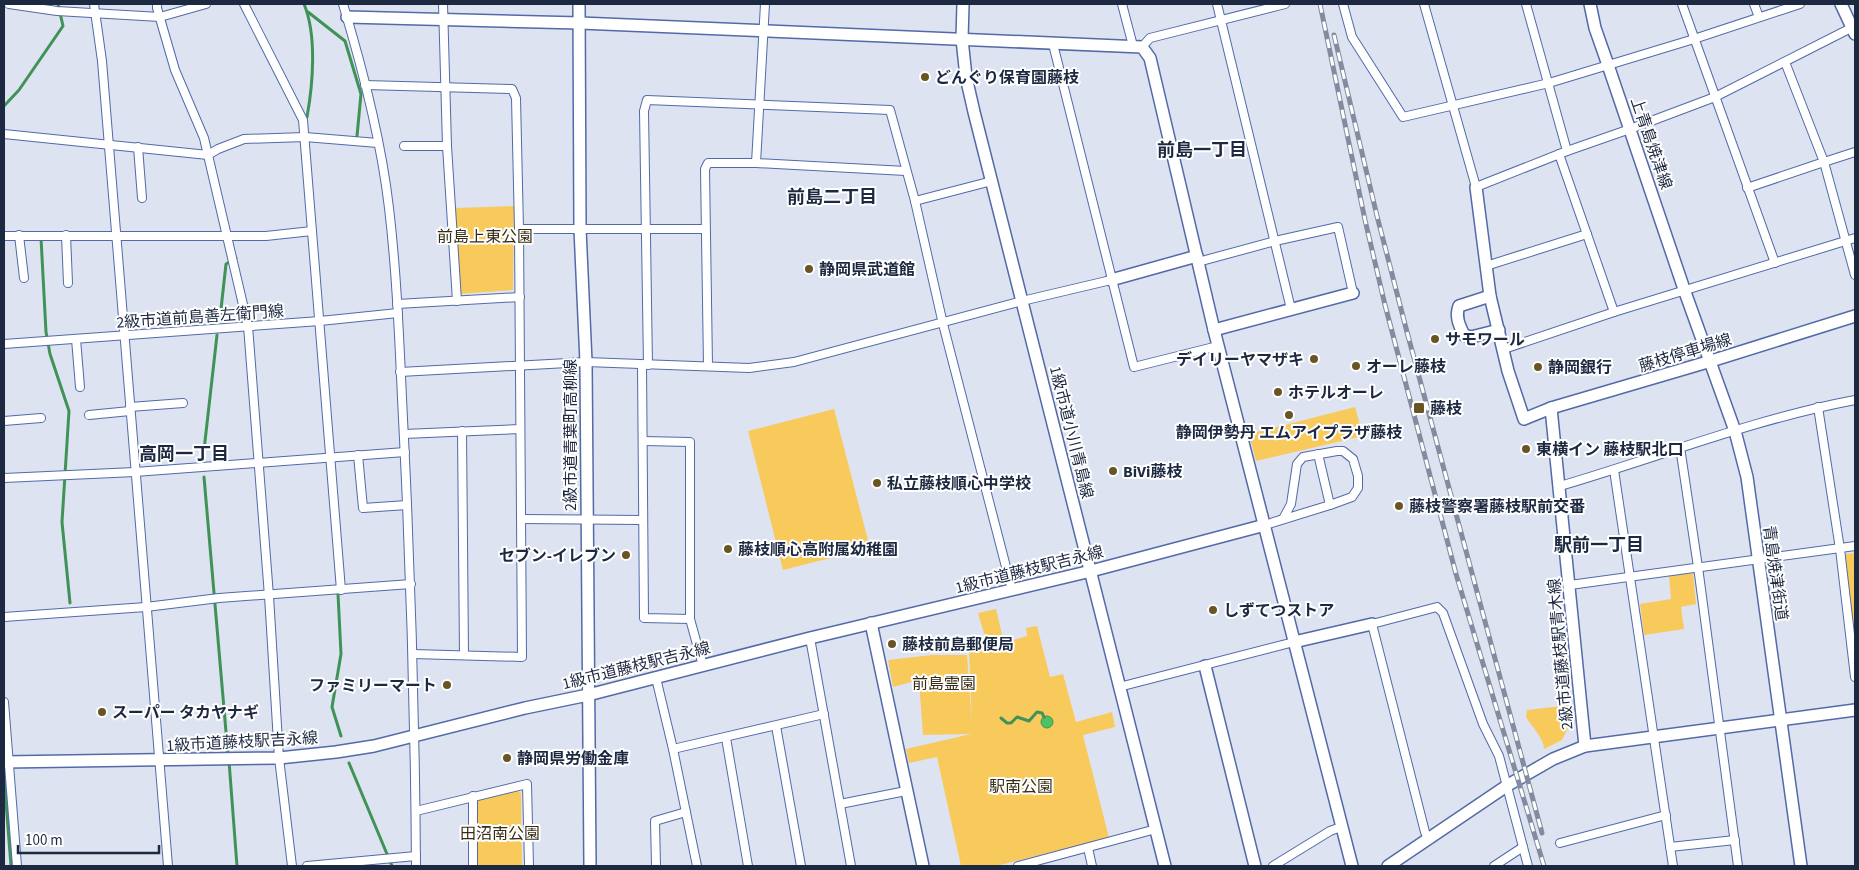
<svg xmlns="http://www.w3.org/2000/svg" width="1859" height="870" font-family="'Source Sans 3','Noto Sans JP',sans-serif">
  <style>
    .green { fill: #f8ca5c }
    .water { fill: #4fc160; stroke: #409357 }
    .lines { fill: none; stroke-linecap: round; stroke-linejoin: round }
    .stream { stroke: #409357; stroke-width: 3 }
    .street-casing { stroke: #526aa7; stroke-width: 10 }
    .secondary-casing { stroke: #526aa7; stroke-width: 14 }
    .street { stroke: #fff; stroke-width: 8 }
    .secondary { stroke: #fff; stroke-width: 11 }
    .rail-casing { stroke: #838c9f; stroke-width: 5 }
    .rail { stroke: #fff; stroke-width: 3; stroke-dasharray: 9; stroke-linecap: butt }
    .poi-dot { fill: #695523; stroke: #fff; stroke-width: 2 }
    .labels { text-anchor: middle; stroke-width: 4; stroke-linejoin: round; paint-order: stroke }
    .poi-label { font-size: 16px; font-weight: bold; fill: #1d2841; stroke: #fff; text-anchor: start }
    .street-label { font-size: 16px; fill: #1d2841; stroke: #fff }
    .park-label { font-size: 16px; fill: #372d15; stroke: #fff }
    .neighbourhood-label { font-size: 18px; font-weight: bold; fill: #1d2841; stroke: #fff }
  </style>
  <rect width="100%" height="100%" fill="#dde3f1"/>
  <g class="green">
    <polygon points="514,206 513,290 459,294 455,208"/>
    <polygon points="1355,407 1363,436 1256,461 1249,434"/>
    <polygon points="834,409 870,548 783,570 748,431"/>
    <polygon points="1855,553 1855,629 1854,629 1844,554"/>
    <polygon points="1693,573 1696,604 1681,607 1684,629 1644,635 1640,604 1671,599 1669,576"/>
    <polygon points="996,609 1004,643 1027,636 1026,628 1037,626 1050,677 1063,674 1076,722 1112,712 1115,727 1083,735 1109,838 996,866 961,866 937,757 909,763 906,749 971,734 923,735 919,680 893,687 888,660 932,655 967,655 972,724 969,651 988,647 978,613"/>
    <path d="M1570 705 1571 722 1562 740 1544 749C1544 738 1532 727 1526 717L1527 710Z"/>
    <polygon points="516,789 521,793 522,866 478,866 478,799"/>
  </g>
  <circle class="water" cx="1047" cy="722" r="6"/>
  <g class="lines">
    <g class="stream">
      <path d="M304 4C317 35 313 84 307 117"/>
      <polyline points="308,12 345,41 361,94 357,136"/>
      <polyline points="4,106 19,90 63,26 58,4"/>
      <polyline points="41,238 46,332 50,354 69,411 62,522 70,603"/>
      <polyline points="220,318 226,264 236,258"/>
      <polyline points="203,459 217,335"/>
      <polyline points="204,477 228,755"/>
      <polyline points="338,594 341,654 332,707 341,736"/>
      <polyline points="1001,718 1007,723 1011,723 1017,717 1029,721 1037,712 1042,713 1044,717"/>
      <polyline points="229,761 237,866"/>
      <polyline points="349,763 392,866"/>
      <polyline points="4,777 11,866"/>
    </g>
    <g class="street-casing">
      <g id="street">
        <polyline points="9,4 57,11 160,17 206,4"/>
        <polyline points="94,4 102,61 168,866"/>
        <polyline points="157,4 157,8 175,70 204,138 248,326 269,596 279,758 292,866"/>
        <polyline points="244,4 303,120 341,590"/>
        <path d="M343 4C363 70 381 139 389 208 398 284 400 362 404 439 411 581 415 724 416 866"/>
        <polyline points="443,4 447,146 457,301"/>
        <polyline points="1122,4 1133,46"/>
        <polyline points="1217,4 1291,309"/>
        <polyline points="1343,4 1352,37 1403,117 1549,83 1694,39 1800,4"/>
        <polyline points="1424,4 1476,187 1567,151 1630,129 1715,97 1855,26"/>
        <polyline points="1526,4 1567,151"/>
        <polyline points="1682,4 1775,263"/>
        <polyline points="1754,4 1759,17"/>
        <polyline points="1053,44 1134,367 1218,346"/>
        <polyline points="1142,47 1150,38 1285,4"/>
        <polyline points="365,85 512,89 516,98 519,229 522,657 413,654"/>
        <polyline points="4,134 208,155 218,149 244,139 305,137 378,143"/>
        <polyline points="404,146 447,146"/>
        <polyline points="138,147 142,198"/>
        <polyline points="1855,152 1824,162 1855,275"/>
        <polyline points="1559,154 1614,312"/>
        <polyline points="756,163 765,4"/>
        <polyline points="1747,188 1824,162 1785,62"/>
        <polyline points="915,201 992,181"/>
        <polyline points="519,229 705,229"/>
        <polyline points="19,235 24,278"/>
        <polyline points="66,235 68,283"/>
        <polyline points="4,236 266,236 312,231"/>
        <polyline points="1198,262 1275,241 1338,227 1353,293"/>
        <polyline points="1486,266 1587,234"/>
        <polyline points="397,304 520,297"/>
        <polyline points="76,339 80,387"/>
        <polyline points="4,344 320,321 398,313"/>
        <polyline points="1504,349 1614,312 1855,238"/>
        <polyline points="642,365 644,618 690,619"/>
        <polyline points="648,365 644,111 647,100 890,110 915,201 943,324 1012,590"/>
        <polyline points="708,366 705,169 708,163 756,163 906,171"/>
        <polyline points="400,372 586,362 749,368 794,362 1022,301 1111,280"/>
        <polyline points="130,407 183,403"/>
        <polyline points="1818,407 1840,549 1855,677"/>
        <polyline points="89,415 130,411"/>
        <polyline points="4,421 41,418"/>
        <polyline points="462,431 464,655"/>
        <polyline points="404,434 520,429"/>
        <polyline points="643,441 690,442 690,619 703,666"/>
        <polyline points="1680,447 1698,567 1738,866"/>
        <polyline points="1318,454 1330,505"/>
        <polyline points="358,455 363,508 407,505"/>
        <polyline points="1614,470 1673,866"/>
        <polyline points="4,478 135,472 405,452"/>
        <path d="M1560 486C1659 457 1754 419 1855 400"/>
        <polyline points="521,519 643,520"/>
        <polyline points="1265,525 1283,519 1291,504 1297,464 1303,457 1337,451 1343,451 1353,459 1358,476 1358,488 1352,497 1330,505 1265,525"/>
        <polyline points="1570,585 1855,546"/>
        <polyline points="4,617 146,607 219,598 411,584"/>
        <polyline points="810,638 851,866"/>
        <polyline points="656,678 673,749 697,866"/>
        <polyline points="1119,687 1294,642"/>
        <polyline points="4,702 17,866"/>
        <polyline points="776,726 801,866"/>
        <polyline points="726,738 748,866"/>
        <polyline points="673,749 824,714"/>
        <polyline points="473,796 473,866"/>
        <polyline points="840,804 906,791"/>
        <polyline points="416,811 527,784 529,866"/>
        <polyline points="1429,840 1425,832 1372,624 1437,607 1443,613 1483,724 1499,756 1528,866"/>
        <polyline points="1560,843 1666,815"/>
        <polyline points="1670,847 1735,840"/>
        <polyline points="1088,848 1092,866"/>
        <polyline points="307,866 416,856"/>
        <polyline points="656,866 655,821 686,812"/>
        <polyline points="1018,866 1156,829"/>
        <polyline points="1273,866 1330,831 1341,827"/>
        <polyline points="1494,866 1523,847"/>
      </g>
    </g>
    <g class="secondary-casing">
      <g id="secondary">
        <polyline points="579,4 580,229 586,362 590,866"/>
        <polyline points="963,4 962,39 966,77 974,112 1165,866"/>
        <polyline points="1590,4 1595,28 1608,65 1685,292 1735,431 1747,477 1801,866"/>
        <polyline points="1841,4 1855,34"/>
        <polyline points="347,17 580,23 1142,47 1150,58 1214,330 1352,866"/>
        <polyline points="1476,187 1490,296 1508,371 1524,419 1551,408 1711,361 1855,316"/>
        <polyline points="1111,280 1197,256"/>
        <path d="M1490 296 1459 306C1455 316 1459 325 1464 335L1471 337 1499 330"/>
        <polyline points="1214,330 1353,293"/>
        <polyline points="1551,408 1585,746"/>
        <polyline points="871,623 923,866"/>
        <polyline points="1294,642 1372,624"/>
        <polyline points="1205,666 1255,866"/>
        <polyline points="4,762 279,758 336,752 374,746 525,708 588,695 810,638 1091,571 1265,525"/>
        <polyline points="1388,866 1508,785 1553,759 1585,746 1855,710"/>
      </g>
    </g>
    <use href="#street" class="street"/>
    <use href="#secondary" class="secondary"/>
    <g class="rail-casing">
      <g id="rail">
        <polyline points="1320,4 1365,220 1385,305 1456,574 1544,866"/>
        <polyline points="1334,35 1377,216 1407,332 1542,833"/>
      </g>
    </g>
    <use href="#rail" class="rail"/>
  </g>
  <g class="poi-dot">
    <circle cx="925" cy="77" r="5"/>
    <circle cx="809" cy="269" r="5"/>
    <circle cx="1435" cy="339" r="5"/>
    <circle cx="1314" cy="359" r="5"/>
    <circle cx="1356" cy="366" r="5"/>
    <circle cx="1538" cy="367" r="5"/>
    <circle cx="1278" cy="392" r="5"/>
    <rect x="1413" y="402" width="12" height="12" rx="2.5"/>
    <circle cx="1289" cy="415" r="5"/>
    <circle cx="1526" cy="449" r="5"/>
    <circle cx="1113" cy="471" r="5"/>
    <circle cx="877" cy="483" r="5"/>
    <circle cx="1399" cy="506" r="5"/>
    <circle cx="728" cy="549" r="5"/>
    <circle cx="626" cy="555" r="5"/>
    <circle cx="1213" cy="610" r="5"/>
    <circle cx="892" cy="644" r="5"/>
    <circle cx="447" cy="685" r="5"/>
    <circle cx="102" cy="712" r="5"/>
    <circle cx="507" cy="758" r="5"/>
  </g>
  <g class="labels">
    <g class="poi-label">
      <text x="935" y="83">どんぐり保育園藤枝</text>
      <text x="819" y="275">静岡県武道館</text>
      <text x="1445" y="345">サモワール</text>
      <text x="1304" y="365" text-anchor="end">デイリーヤマザキ</text>
      <text x="1366" y="372">オーレ藤枝</text>
      <text x="1548" y="373">静岡銀行</text>
      <text x="1288" y="398">ホテルオーレ</text>
      <text x="1430" y="414">藤枝</text>
      <text x="1289" y="438" text-anchor="middle">静岡伊勢丹 エムアイプラザ藤枝</text>
      <text x="1536" y="455">東横イン 藤枝駅北口</text>
      <text x="1123" y="477">BiVi藤枝</text>
      <text x="887" y="489">私立藤枝順心中学校</text>
      <text x="1409" y="512">藤枝警察署藤枝駅前交番</text>
      <text x="738" y="555">藤枝順心高附属幼稚園</text>
      <text x="616" y="561" text-anchor="end">セブン-イレブン</text>
      <text x="1223" y="616">しずてつストア</text>
      <text x="902" y="650">藤枝前島郵便局</text>
      <text x="437" y="691" text-anchor="end">ファミリーマート</text>
      <text x="112" y="718">スーパー タカヤナギ</text>
      <text x="517" y="764">静岡県労働金庫</text>
    </g>
    <g class="street-label">
      <text transform="translate(1652 143) rotate(71)" y="6">上青島焼津線</text>
      <text transform="translate(200 316) rotate(-4)" y="6">2級市道前島善左衛門線</text>
      <text transform="translate(1685 352) rotate(-17)" y="6">藤枝停車場線</text>
      <text transform="translate(1072 432) rotate(76)" y="6">1級市道小川青島線</text>
      <text transform="translate(570 435) rotate(-90)" y="6">2級市道青葉町高柳線</text>
      <text transform="translate(1029 569) rotate(-14)" y="6">1級市道藤枝駅吉永線</text>
      <text transform="translate(1776 573) rotate(82)" y="6">青島焼津街道</text>
      <text transform="translate(1560 654) rotate(-95)" y="6">2級市道藤枝駅青木線</text>
      <text transform="translate(636 665) rotate(-14)" y="6">1級市道藤枝駅吉永線</text>
      <text transform="translate(242 741) rotate(-3)" y="6">1級市道藤枝駅吉永線</text>
    </g>
    <g class="park-label">
      <text x="485" y="242">前島上東公園</text>
      <text x="944" y="689">前島霊園</text>
      <text x="1021" y="792">駅南公園</text>
      <text x="500" y="839">田沼南公園</text>
    </g>
    <g class="neighbourhood-label">
      <text x="1202" y="156">前島一丁目</text>
      <text x="832" y="203">前島二丁目</text>
      <text x="184" y="460">高岡一丁目</text>
      <text x="1599" y="551">駅前一丁目</text>
    </g>
  </g>
  <rect width="1859" height="870" fill="none" stroke="#1d2841" stroke-width="10"/>
  <path d="M18 845v8h141v-8" fill="none" stroke="#1d2841" stroke-width="2.5"/>
  <text x="25" y="845" font-size="15" fill="#1d2841" stroke="#ffffff" stroke-width="4" paint-order="stroke">100 m</text>
</svg>
